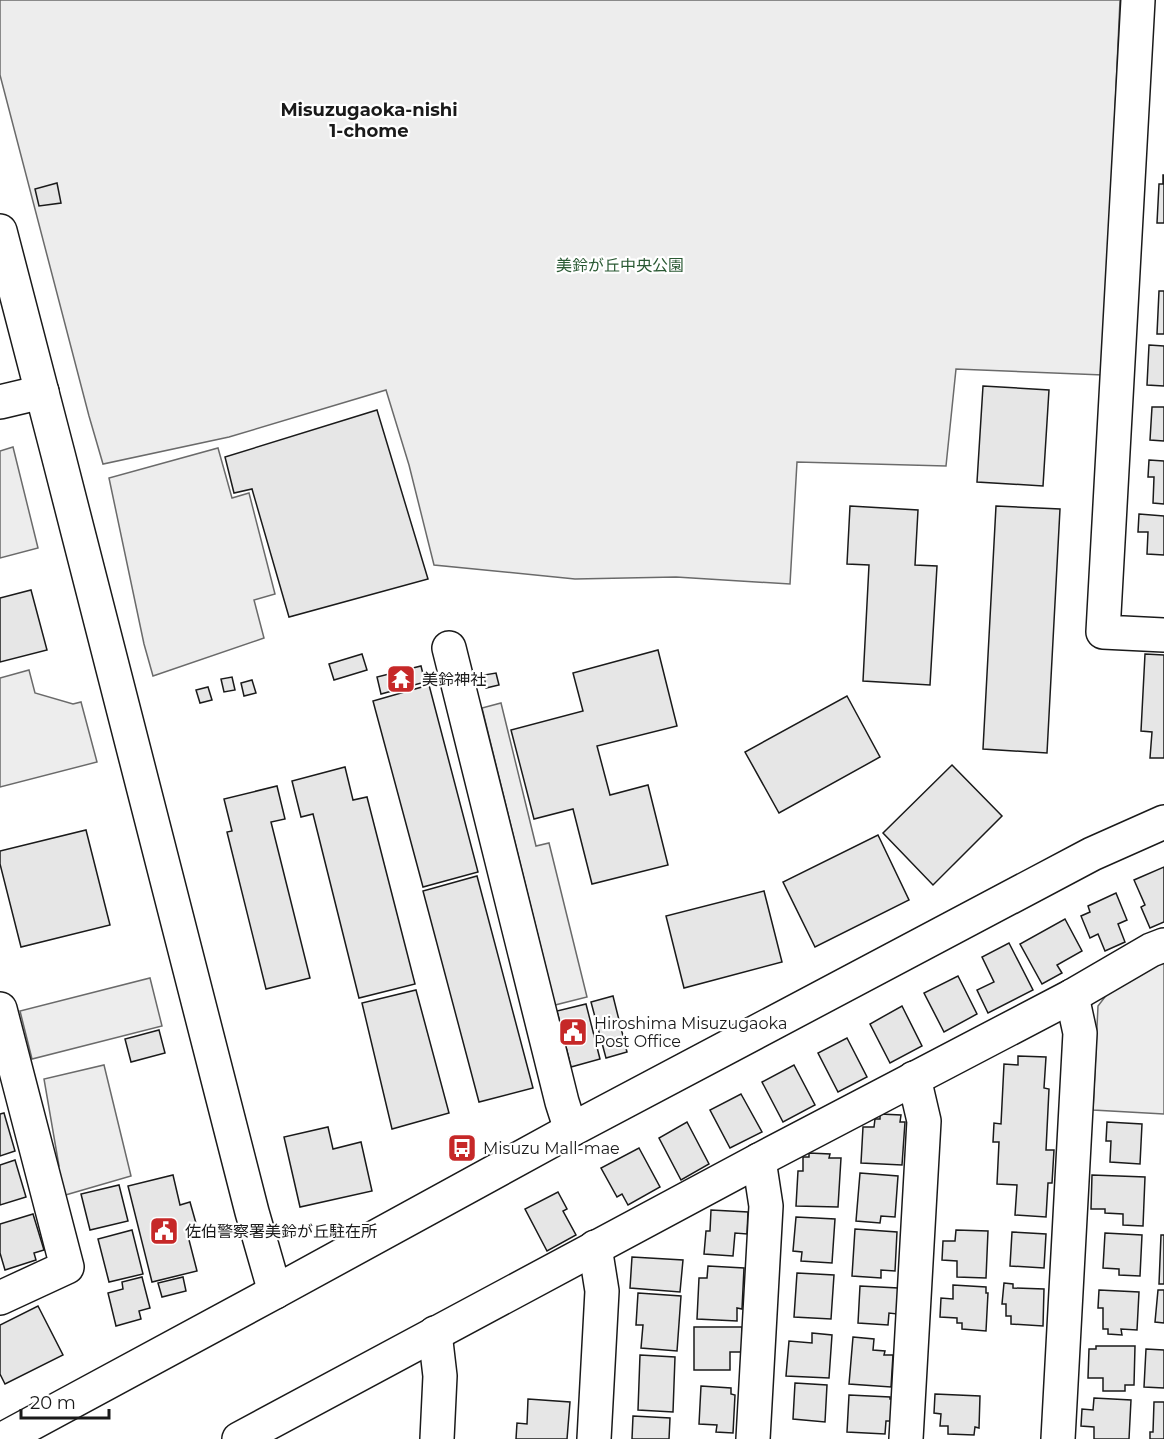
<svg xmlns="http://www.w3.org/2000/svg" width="1164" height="1439" font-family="Montserrat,'Noto Sans JP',sans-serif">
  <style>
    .built { fill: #ededed; stroke: #6a6a6a; stroke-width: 1.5 }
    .building { fill: #e6e6e6; stroke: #1a1a1a; stroke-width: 1.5 }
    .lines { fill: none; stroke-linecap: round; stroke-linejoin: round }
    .minor-casing { stroke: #1a1a1a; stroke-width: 36 }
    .minor { stroke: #fff; stroke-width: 33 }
    .labels { text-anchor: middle; stroke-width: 4.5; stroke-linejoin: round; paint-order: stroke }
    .park-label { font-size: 16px; fill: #2b5a34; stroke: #fff }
    .poi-label { font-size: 16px; fill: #1a1a1a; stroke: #fff; text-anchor: start }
    .neighbourhood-label { font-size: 18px; font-weight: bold; fill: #1a1a1a; stroke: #fff }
  </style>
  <rect width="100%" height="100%" fill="#fff"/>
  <g class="built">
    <polygon points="0,0 1120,0 1103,375 956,369 946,466 797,462 790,584 676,577 575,579 434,565 409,465 386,390 229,437 103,464 89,416 0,75"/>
    <polygon points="13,447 38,548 0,558 0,451"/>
    <polygon points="218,448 232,498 249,493 275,594 254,600 264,638 153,676 144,644 109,478"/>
    <polygon points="29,670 35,693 73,704 81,702 97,762 0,787 0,678"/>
    <polygon points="501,703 536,846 549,843 587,997 555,1005 482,708"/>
    <polygon points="1164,962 1164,1114 1093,1110 1098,1006 1111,989"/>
    <polygon points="150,978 162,1026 32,1059 20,1011"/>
    <polygon points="104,1065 131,1176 62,1196 55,1167 59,1166 44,1079"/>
  </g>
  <g class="building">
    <polygon points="1163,175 1164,175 1164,223 1157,223 1159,184 1163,184"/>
    <polygon points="57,183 61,203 39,206 35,189"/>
    <polygon points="1159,291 1164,291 1164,334 1157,334"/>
    <polygon points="1149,345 1164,346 1164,386 1147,385"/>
    <polygon points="983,386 1049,390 1043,486 977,482"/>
    <polygon points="1152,407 1164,407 1164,441 1150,440"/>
    <polygon points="377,410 428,579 289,617 252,489 234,493 225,457"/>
    <polygon points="1149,460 1164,461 1164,504 1153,503 1154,477 1148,477"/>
    <polygon points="850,506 918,510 915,565 937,566 930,685 863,681 869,565 847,564"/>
    <polygon points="996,506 1060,509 1047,753 983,749"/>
    <polygon points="1139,514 1164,516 1164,555 1147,554 1148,532 1138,532"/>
    <polygon points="31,590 47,650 0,662 0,598"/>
    <polygon points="658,650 677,726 597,746 610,795 648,785 668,865 592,884 573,809 534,819 511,730 583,711 573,673"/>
    <polygon points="362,654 367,670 334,680 329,664"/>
    <polygon points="1145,654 1164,655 1164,758 1150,758 1152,732 1141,731"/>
    <polygon points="421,666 425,682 381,694 377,677"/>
    <polygon points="496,673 499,685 486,688 484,675"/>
    <polygon points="232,677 235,690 224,692 221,679"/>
    <polygon points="252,680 256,693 244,696 241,683"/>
    <polygon points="429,685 478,872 423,887 373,701"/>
    <polygon points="208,687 212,700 200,703 196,690"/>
    <polygon points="847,696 880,757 779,813 745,752"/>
    <polygon points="952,765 1002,816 933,885 883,833"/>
    <polygon points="345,767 353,800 367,797 415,984 359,998 313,814 301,817 292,781"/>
    <polygon points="277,786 285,819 271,822 310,978 266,989 227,832 232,831 224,799"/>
    <polygon points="86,830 110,925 21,947 0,864 0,851"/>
    <polygon points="878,835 909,900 815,947 783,882"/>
    <polygon points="1164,867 1164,922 1150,928 1141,907 1145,905 1134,880"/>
    <polygon points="477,876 533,1088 479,1102 423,891"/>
    <polygon points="764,891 782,962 684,988 666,916"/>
    <polygon points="1116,893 1127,920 1118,924 1125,942 1105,951 1098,934 1090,938 1081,916 1090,912 1088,906"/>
    <polygon points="1065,919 1082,951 1057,965 1062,973 1042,984 1020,944"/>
    <polygon points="1009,943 1033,990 988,1013 977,990 994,982 982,957"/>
    <polygon points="958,976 977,1014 944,1032 924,993"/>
    <polygon points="416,990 449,1113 392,1129 362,1003"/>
    <polygon points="613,996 627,1052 606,1058 591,1002"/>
    <polygon points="586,1004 600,1059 571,1067 557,1011"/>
    <polygon points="902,1006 922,1046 890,1063 870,1024"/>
    <polygon points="159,1030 165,1053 131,1062 125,1039"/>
    <polygon points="847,1038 867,1077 838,1092 818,1053"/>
    <polygon points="1018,1056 1046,1057 1044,1088 1049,1089 1046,1150 1054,1150 1052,1183 1048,1183 1046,1217 1015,1215 1017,1185 997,1184 999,1142 993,1142 994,1123 1001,1124 1004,1064 1018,1065"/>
    <polygon points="794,1065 815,1105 783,1122 762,1082"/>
    <polygon points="741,1094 762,1132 730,1148 710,1110"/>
    <polygon points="4,1113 15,1151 0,1156 0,1114"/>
    <polygon points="880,1114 901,1115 900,1122 905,1122 902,1165 861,1163 863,1127 874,1127 875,1119 880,1119"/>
    <polygon points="687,1122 709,1164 681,1180 659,1138"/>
    <polygon points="1107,1122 1142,1124 1140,1164 1110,1162 1111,1141 1106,1141"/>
    <polygon points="328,1127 333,1149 361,1142 372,1191 300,1207 284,1137"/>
    <polygon points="639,1148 660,1187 628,1205 622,1194 617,1197 601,1168"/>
    <polygon points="809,1153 830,1154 829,1158 841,1158 838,1207 796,1206 798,1171 803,1171 803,1157 809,1157"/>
    <polygon points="15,1160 26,1197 0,1205 0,1165"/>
    <polygon points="860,1173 898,1176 895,1217 881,1216 880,1223 856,1221"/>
    <polygon points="173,1175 180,1205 190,1202 199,1234 188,1236 197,1271 152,1282 128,1186"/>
    <polygon points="1092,1175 1145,1177 1143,1226 1123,1225 1123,1214 1105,1213 1105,1209 1091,1209"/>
    <polygon points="119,1185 128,1221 90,1230 81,1194"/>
    <polygon points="558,1192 567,1209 563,1211 576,1235 547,1251 525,1209"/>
    <polygon points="711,1210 748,1212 747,1234 735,1233 733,1256 704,1254 706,1231 710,1231"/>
    <polygon points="33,1214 44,1250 34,1253 36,1260 5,1270 0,1253 0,1224"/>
    <polygon points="796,1217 835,1219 832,1263 801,1261 802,1252 793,1251"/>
    <polygon points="855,1229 897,1232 895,1271 881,1270 881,1278 852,1276"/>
    <polygon points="132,1230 143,1274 109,1282 98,1239"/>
    <polygon points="956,1230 988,1231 986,1278 957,1277 957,1261 942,1260 943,1241 955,1241"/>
    <polygon points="1012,1232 1046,1234 1044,1268 1010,1266"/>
    <polygon points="1105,1233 1142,1235 1140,1276 1119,1275 1119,1269 1103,1268"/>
    <polygon points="1161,1235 1164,1235 1164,1284 1159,1284"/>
    <polygon points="632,1257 683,1260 680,1292 630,1288"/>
    <polygon points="708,1266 744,1268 742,1309 737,1308 737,1321 697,1319 699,1278 707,1278"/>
    <polygon points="797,1273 834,1275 831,1319 794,1317"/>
    <polygon points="142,1277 150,1308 139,1311 141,1319 116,1326 108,1293 123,1289 122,1282"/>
    <polygon points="183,1277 186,1291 162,1297 158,1283"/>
    <polygon points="1004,1283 1013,1284 1013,1288 1044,1289 1043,1326 1011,1324 1011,1316 1006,1316 1006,1304 1002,1304"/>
    <polygon points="953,1285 986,1287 986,1293 988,1293 986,1331 962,1329 962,1323 957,1323 957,1318 940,1317 941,1298 953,1299"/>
    <polygon points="860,1286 898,1288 897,1314 889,1313 888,1325 858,1323"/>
    <polygon points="1099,1290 1139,1292 1137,1330 1121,1329 1122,1335 1108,1334 1108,1329 1103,1329 1103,1308 1098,1308"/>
    <polygon points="1158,1290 1164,1290 1164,1323 1155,1322"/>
    <polygon points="638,1293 681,1296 677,1351 641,1348 643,1325 636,1325"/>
    <polygon points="38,1306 63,1355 5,1384 0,1374 0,1325"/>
    <polygon points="694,1327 742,1327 742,1352 730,1352 730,1370 694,1370"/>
    <polygon points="812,1333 832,1335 829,1378 786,1376 789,1341 812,1343"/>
    <polygon points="853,1337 874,1339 873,1350 885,1351 884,1355 893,1355 891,1387 849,1384"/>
    <polygon points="1096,1346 1135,1346 1134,1385 1125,1385 1125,1391 1103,1391 1103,1378 1088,1378 1089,1349 1096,1349"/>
    <polygon points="1146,1349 1164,1350 1164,1388 1144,1387"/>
    <polygon points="640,1355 675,1357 673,1412 638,1410"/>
    <polygon points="795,1383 827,1385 825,1422 793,1419"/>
    <polygon points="701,1386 731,1388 731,1394 735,1395 733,1433 716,1432 717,1425 699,1424"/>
    <polygon points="935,1394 980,1396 979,1428 975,1427 974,1435 948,1434 948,1426 940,1426 941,1414 934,1413"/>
    <polygon points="849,1395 890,1397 890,1399 894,1399 892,1421 886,1421 885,1434 847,1432"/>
    <polygon points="1094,1398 1131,1400 1129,1439 1094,1439 1094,1427 1081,1426 1082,1409 1093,1410"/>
    <polygon points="528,1399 570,1402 567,1439 516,1439 517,1423 527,1424"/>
    <polygon points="1154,1402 1164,1402 1164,1439 1150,1439 1150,1432 1153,1432"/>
    <polygon points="633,1416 670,1418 669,1439 632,1439"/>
  </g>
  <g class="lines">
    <g class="minor-casing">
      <g id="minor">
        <polyline points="1138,0 1103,632 1164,635"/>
        <polyline points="0,231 58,454 252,1212 275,1292"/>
        <polyline points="0,402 42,392"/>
        <polyline points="449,648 562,1102 571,1130"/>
        <polyline points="0,1009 67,1267 0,1298"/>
        <polyline points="435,1333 440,1376 437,1439"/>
        <polyline points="3,1439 275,1292 571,1130 1092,854 1164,822"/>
        <polyline points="239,1439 759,1160 1072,996 1151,950 1164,945"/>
        <polyline points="594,1439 602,1291 595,1247"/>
        <polyline points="753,1439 766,1206 759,1160"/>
        <polyline points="906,1439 924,1121 914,1078"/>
        <polyline points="1058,1439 1080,1033 1072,996"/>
      </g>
    </g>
    <use href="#minor" class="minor"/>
  </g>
  <defs>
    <g id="temple-square" transform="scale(1.5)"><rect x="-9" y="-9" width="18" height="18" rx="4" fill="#c62828" stroke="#fff"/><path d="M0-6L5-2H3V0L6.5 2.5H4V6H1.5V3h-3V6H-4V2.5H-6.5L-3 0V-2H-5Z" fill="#fff"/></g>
    <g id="civic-square" transform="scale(1.5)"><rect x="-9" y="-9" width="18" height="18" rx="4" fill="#c62828" stroke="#fff"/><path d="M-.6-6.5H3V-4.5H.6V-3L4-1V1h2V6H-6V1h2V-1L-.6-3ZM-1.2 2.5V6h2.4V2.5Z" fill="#fff"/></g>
    <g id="bus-square" transform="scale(1.5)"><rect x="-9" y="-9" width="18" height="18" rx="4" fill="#c62828" stroke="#fff"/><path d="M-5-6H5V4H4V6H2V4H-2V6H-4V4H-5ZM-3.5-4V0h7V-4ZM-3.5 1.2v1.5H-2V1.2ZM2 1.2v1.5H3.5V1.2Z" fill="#fff"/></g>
  </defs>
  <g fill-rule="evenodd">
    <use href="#temple-square" x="401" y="679"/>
    <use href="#civic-square" x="573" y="1032"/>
    <use href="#bus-square" x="462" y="1148"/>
    <use href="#civic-square" x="164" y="1231"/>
  </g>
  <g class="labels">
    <g class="park-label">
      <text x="620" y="271">美鈴が丘中央公園</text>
    </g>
    <g class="poi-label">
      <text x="422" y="685">美鈴神社</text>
      <text x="594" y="1029">Hiroshima Misuzugaoka<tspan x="594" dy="18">Post Office</tspan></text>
      <text x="483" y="1154">Misuzu Mall-mae</text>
      <text x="185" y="1237">佐伯警察署美鈴が丘駐在所</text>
    </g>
    <g class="neighbourhood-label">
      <text x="369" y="116">Misuzugaoka-nishi<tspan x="369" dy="21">1-chome</tspan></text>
    </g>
  </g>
  <path d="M21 1409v9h88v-9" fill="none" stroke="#1a1a1a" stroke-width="3"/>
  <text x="30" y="1409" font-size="18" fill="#1a1a1a" stroke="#ffffff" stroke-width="4.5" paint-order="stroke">20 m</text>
</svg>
